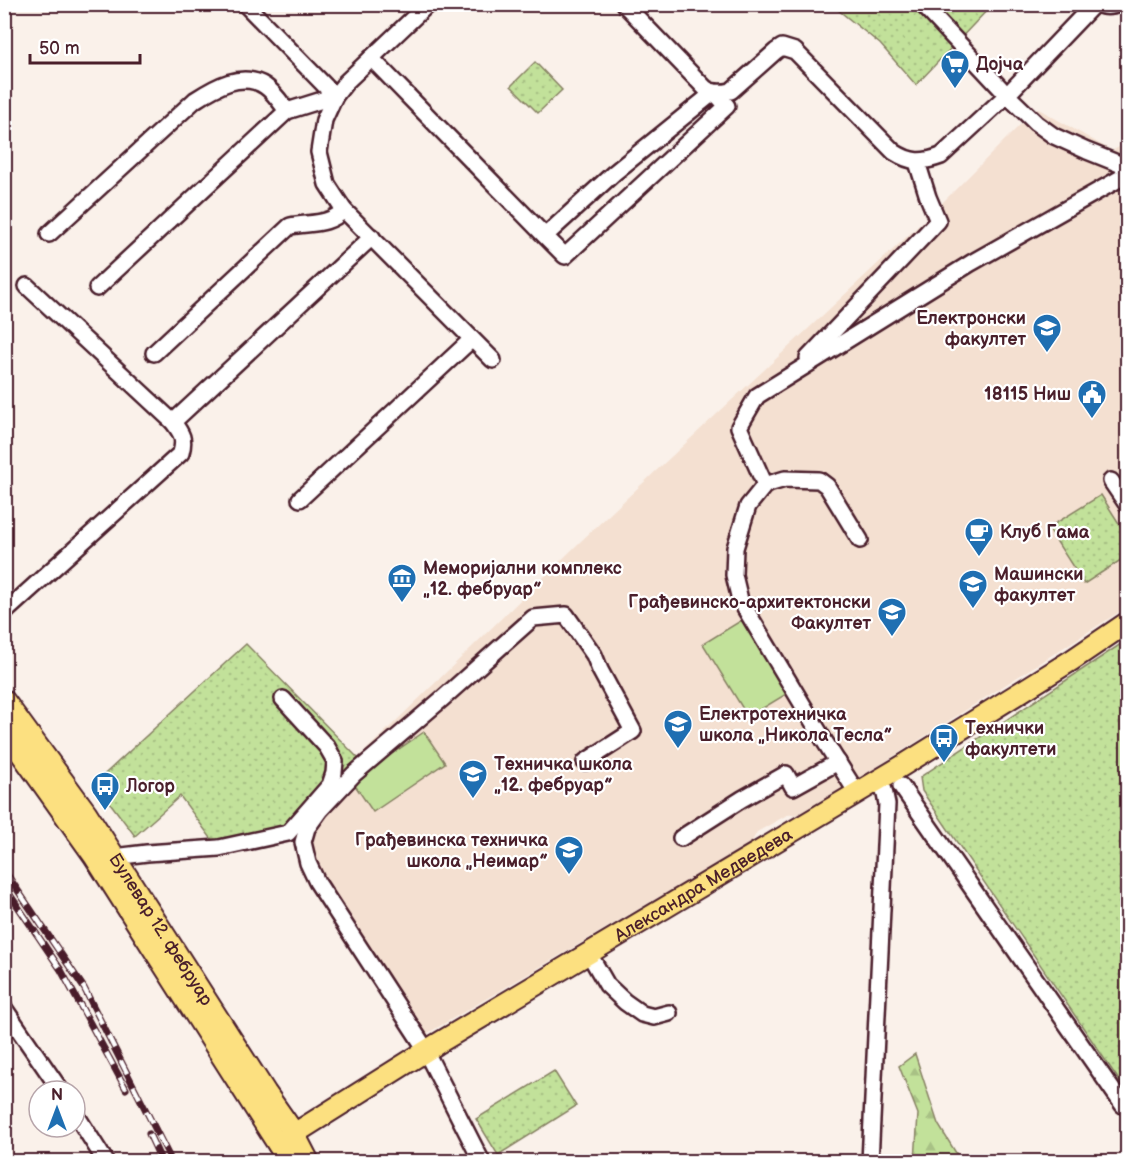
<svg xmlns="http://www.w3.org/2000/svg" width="1132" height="1166" font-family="'Balsamiq Sans',sans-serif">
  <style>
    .built { fill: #f4e0d1 }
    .grass { fill: url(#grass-dots); stroke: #868062; stroke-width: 1.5 }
    .forest { fill: url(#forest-firs); stroke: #868062; stroke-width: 1.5 }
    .pitch { fill: #c2e19a; stroke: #868062; stroke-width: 1.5 }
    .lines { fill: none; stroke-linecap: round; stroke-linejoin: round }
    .minor-casing { stroke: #4a1f2b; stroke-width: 20 }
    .major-casing { stroke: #4a1f2b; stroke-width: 24 }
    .minor { stroke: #fff; stroke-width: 15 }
    .major { stroke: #fce080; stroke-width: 20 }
    .rail-casing { stroke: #4a1f2b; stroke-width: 7 }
    .rail { stroke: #fff; stroke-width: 4.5; stroke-dasharray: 14; stroke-linecap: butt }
    .labels { text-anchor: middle; stroke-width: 4.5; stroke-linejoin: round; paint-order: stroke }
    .poi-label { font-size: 18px; font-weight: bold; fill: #4a1f2b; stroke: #fff; text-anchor: start }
    .street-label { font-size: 18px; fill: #4a1f2b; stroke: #fff }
  </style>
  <defs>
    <pattern id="grass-dots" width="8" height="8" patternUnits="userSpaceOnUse" patternTransform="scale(1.5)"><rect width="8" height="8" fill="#c2e19a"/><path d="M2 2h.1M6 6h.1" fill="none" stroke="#a8c185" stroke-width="1.8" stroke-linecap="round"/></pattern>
    <pattern id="forest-firs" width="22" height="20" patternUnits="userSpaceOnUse" patternTransform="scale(1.5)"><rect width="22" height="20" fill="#c2e19a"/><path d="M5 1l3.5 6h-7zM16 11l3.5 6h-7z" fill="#a8c185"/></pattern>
  </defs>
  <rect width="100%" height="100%" fill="#faf1ea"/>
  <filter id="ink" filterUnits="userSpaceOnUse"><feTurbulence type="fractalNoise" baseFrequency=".0167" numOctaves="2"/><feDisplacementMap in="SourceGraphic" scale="12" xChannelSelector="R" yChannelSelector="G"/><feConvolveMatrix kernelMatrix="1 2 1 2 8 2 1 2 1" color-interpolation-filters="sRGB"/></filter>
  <g filter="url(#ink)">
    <polygon class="built" points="1037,108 1112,151 1127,142 1127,607 844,788 800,814 787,815 757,832 751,843 423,1036 295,839 358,758 581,541 930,215"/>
    <g class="grass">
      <polygon points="832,5 992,5 916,85 880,44"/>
      <polygon points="535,62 562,90 538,113 511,86"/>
      <polygon points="1101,495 1127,536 1127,556 1084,584 1048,528"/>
      <polygon points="1127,640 1127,1092 922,791 920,777"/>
      <polygon points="246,644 358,758 295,839 216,845 180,796 135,836 95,783"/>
      <polygon points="554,1071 576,1106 498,1155 476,1119"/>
    </g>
    <polygon class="forest" points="915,1054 938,1124 961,1161 915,1161 918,1114 899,1066"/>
    <g class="pitch">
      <polygon points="742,620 788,693 748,717 703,644"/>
      <polygon points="424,732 445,763 373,812 352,781"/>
    </g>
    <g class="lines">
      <g class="minor-casing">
        <g id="minor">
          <polyline points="428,4 346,82 335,96 324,120 319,152 327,184 344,210 493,360"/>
          <path d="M624 4 705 88C713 94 722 93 731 91L776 51 782 47 795 51 894 152C911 163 922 163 941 156L1007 95 1094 4"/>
          <polyline points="922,4 1007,95 1036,123 1054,136 1087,151 1122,165 1128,169"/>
          <path d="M1095 4C1103 7 1110 8 1118 4"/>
          <polyline points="371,58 545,236 614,173 714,92 727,106 565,256 545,236"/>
          <path d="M49 234 195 100C215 87 242 71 265 86 274 92 281 103 287 111"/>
          <polyline points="97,288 287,111 335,96 245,4"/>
          <path d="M154 353 290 226C311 222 328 226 344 210"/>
          <polyline points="808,358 938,221 928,197 917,162"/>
          <polyline points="173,422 372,237"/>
          <polyline points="1111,481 1128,506"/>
          <polyline points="765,485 739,427 757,396 971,263 1128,174"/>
          <polyline points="300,499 472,339"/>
          <path d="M4 613 181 453C185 439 182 434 173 422L27 286"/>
          <polyline points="901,786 1123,1105 1128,1108"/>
          <polyline points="857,793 825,742 740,600 734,575 735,548 748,506 765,485 785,479 819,480 827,486 860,540"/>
          <polyline points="681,838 742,799 786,774 793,787 838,762"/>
          <polyline points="114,857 147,853 219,848 288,833 330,785 334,773 335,761 327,747 283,699"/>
          <polyline points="588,952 607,985 625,1002 642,1014 654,1017 669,1013"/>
          <polyline points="4,1008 61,1091"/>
          <polyline points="75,1113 106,1162"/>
          <polyline points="482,1162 421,1042 317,882 308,863 303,842 307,828 320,810 354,774 442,699 533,618 566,615 594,655 600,670 633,731 585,762"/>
          <polyline points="870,1162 887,804 884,790 876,781"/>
        </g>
      </g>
      <g class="major-casing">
        <g id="major">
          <path id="s1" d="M4 700 86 812 266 1093 294 1133 309 1162"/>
          <polyline points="4,733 22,755 94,856 289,1162"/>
          <path id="s2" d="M278 1144 437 1044 902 766 1072 660 1128 622"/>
        </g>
      </g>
      <use href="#minor" class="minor"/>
      <use href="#major" class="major"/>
      <g class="rail-casing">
        <g id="rail">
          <polyline points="4,870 84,988 172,1162"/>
          <polyline points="4,886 61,970 126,1089"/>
          <polyline points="149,1134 162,1162"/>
        </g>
      </g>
      <use href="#rail" class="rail"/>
    </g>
  </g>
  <defs>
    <g id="supermarket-pin" transform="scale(1.5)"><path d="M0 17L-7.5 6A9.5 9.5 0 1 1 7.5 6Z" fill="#1f6fb2" stroke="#fff"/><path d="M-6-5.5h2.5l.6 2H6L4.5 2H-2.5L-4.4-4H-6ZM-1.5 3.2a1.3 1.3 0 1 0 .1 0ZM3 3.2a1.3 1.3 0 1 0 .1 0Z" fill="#fff"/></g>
    <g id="university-pin" transform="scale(1.5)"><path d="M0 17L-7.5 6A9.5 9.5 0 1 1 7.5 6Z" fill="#1f6fb2" stroke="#fff"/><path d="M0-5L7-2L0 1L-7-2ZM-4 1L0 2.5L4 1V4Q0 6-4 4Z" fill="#fff"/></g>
    <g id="civic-pin" transform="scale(1.5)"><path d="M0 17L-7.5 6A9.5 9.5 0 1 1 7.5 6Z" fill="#1f6fb2" stroke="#fff"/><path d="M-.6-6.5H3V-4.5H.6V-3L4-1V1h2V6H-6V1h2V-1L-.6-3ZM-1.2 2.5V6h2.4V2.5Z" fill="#fff"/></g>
    <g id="cafe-pin" transform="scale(1.5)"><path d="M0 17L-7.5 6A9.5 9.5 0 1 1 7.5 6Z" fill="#1f6fb2" stroke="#fff"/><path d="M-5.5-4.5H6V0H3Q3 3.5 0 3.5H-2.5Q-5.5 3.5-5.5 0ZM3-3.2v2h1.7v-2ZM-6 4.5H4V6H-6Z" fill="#fff"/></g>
    <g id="museum-pin" transform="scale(1.5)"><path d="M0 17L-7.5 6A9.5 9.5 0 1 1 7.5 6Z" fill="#1f6fb2" stroke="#fff"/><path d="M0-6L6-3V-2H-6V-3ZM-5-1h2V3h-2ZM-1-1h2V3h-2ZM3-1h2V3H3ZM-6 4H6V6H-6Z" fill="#fff"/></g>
    <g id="school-pin" transform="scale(1.5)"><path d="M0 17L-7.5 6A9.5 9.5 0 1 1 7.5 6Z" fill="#1f6fb2" stroke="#fff"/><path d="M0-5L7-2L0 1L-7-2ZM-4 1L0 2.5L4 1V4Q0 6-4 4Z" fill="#fff"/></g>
    <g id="bus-pin" transform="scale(1.5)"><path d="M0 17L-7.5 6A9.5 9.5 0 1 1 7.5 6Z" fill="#1f6fb2" stroke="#fff"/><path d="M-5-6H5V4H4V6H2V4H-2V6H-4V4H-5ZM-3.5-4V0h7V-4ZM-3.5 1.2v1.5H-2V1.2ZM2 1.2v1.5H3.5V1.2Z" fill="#fff"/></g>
  </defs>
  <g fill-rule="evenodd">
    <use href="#supermarket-pin" x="955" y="64"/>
    <use href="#university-pin" x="1047" y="328"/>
    <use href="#civic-pin" x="1092" y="394"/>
    <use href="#cafe-pin" x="979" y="532"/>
    <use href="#museum-pin" x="402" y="578"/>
    <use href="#university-pin" x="973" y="584"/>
    <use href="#university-pin" x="892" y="612"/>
    <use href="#school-pin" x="678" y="724"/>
    <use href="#bus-pin" x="944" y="738"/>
    <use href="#school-pin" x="473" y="774"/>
    <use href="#bus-pin" x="105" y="786"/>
    <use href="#school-pin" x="569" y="850"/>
  </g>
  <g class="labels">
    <g class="poi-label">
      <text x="976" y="70">Дојча</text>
      <text x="1026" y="324" text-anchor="end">Електронски<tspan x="1026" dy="21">факултет</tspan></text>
      <text x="1071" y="400" text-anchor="end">18115 Ниш</text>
      <text x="1000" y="538">Клуб Гама</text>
      <text x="423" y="574">Меморијални комплекс<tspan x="423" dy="21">„12. фебруар”</tspan></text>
      <text x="994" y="580">Машински<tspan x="994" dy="21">факултет</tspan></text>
      <text x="871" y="608" text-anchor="end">Грађевинско-архитектонски<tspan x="871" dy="21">Факултет</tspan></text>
      <text x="699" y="720">Електротехничка<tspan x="699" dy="21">школа „Никола Тесла”</tspan></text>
      <text x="965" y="734">Технички<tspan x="965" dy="21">факултети</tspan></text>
      <text x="494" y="770">Техничка школа<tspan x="494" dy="21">„12. фебруар”</tspan></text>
      <text x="126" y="792">Логор</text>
      <text x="548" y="846" text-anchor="end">Грађевинска техничка<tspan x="548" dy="21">школа „Неимар”</tspan></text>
    </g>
    <g class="street-label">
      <text dy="6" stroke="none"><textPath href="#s2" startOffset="498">Александра Медведева</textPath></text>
      <text dy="6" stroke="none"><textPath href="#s1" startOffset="278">Булевар 12. фебруар</textPath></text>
    </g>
  </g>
  <rect width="1132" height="1166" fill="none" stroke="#fff" stroke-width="24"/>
  <rect x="12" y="12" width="1108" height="1142" fill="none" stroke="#4a1f2b" stroke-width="2" filter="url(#ink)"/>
  <g transform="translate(57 1109)"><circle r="28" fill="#ffffff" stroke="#b7a5aa" stroke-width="1.5"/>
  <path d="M0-4.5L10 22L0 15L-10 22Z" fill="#1f6fb2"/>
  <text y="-9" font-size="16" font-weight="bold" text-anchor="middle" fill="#4a1f2b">N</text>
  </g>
  <path d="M30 54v9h110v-9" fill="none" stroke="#4a1f2b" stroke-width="3"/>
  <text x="39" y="54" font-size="18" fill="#4a1f2b" stroke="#ffffff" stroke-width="4.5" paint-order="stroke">50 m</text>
</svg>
